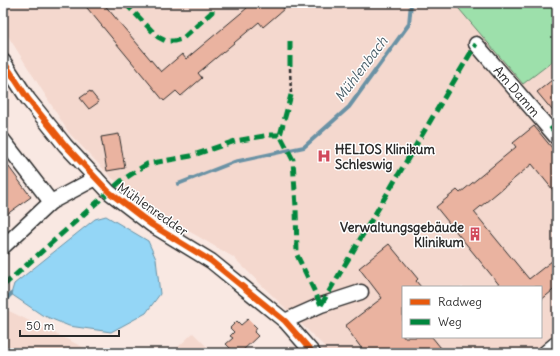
<svg xmlns="http://www.w3.org/2000/svg" width="560" height="356" font-family="Delius,sans-serif">
  <style>
    .built { fill: #f4d8ce; fill-rule: evenodd }
    .green { fill: #9de0ab; stroke: #64866b }
    .water { fill: #94d6f6; stroke: #6a92a5 }
    .lines { fill: none; stroke-linecap: round; stroke-linejoin: round }
    .stream { stroke: #6a92a5; stroke-width: 4 }
    .building { fill: #eab3a0; stroke: #2b2b2b }
    .minor-casing { stroke: #2b2b2b; stroke-width: 17 }
    .path { stroke: #2b2b2b; stroke-width: 2.5; stroke-dasharray: 4 3; stroke-linecap: butt }
    .minor { stroke: #fff; stroke-width: 14 }
    .quiet { stroke: #00873e; stroke-width: 5; stroke-dasharray: 10 5; stroke-linecap: butt }
    .cycleway-casing { stroke: #fff; stroke-width: 8 }
    .cycleway { stroke: #e8590c; stroke-width: 6 }
    .labels { text-anchor: middle; stroke-width: 3; stroke-linejoin: round; paint-order: stroke }
    .street-label { font-size: 13px; fill: #2b2b2b; stroke: #fff }
    .poi-label { font-size: 13px; font-weight: bold; fill: #2b2b2b; stroke: #fff; text-anchor: start }
    .water-label { font-size: 14px; font-style: italic; fill: #4a5e68; stroke: #fff }
  </style>
  <rect width="100%" height="100%" fill="#f9e8e2"/>
  <filter id="ink" filterUnits="userSpaceOnUse"><feTurbulence type="fractalNoise" baseFrequency=".025" numOctaves="2"/><feDisplacementMap in="SourceGraphic" scale="8" xChannelSelector="R" yChannelSelector="G"/><feConvolveMatrix kernelMatrix="1 2 1 2 8 2 1 2 1" color-interpolation-filters="sRGB"/></filter>
  <g filter="url(#ink)">
    <g class="built">
      <path d="M3 3H454L523 84 557 58V353H317L325 347 233 257 158 213 112 178 69 133 3 28ZM403 287H541V337H403Z"/>
      <polygon points="3,308 95,353 3,353"/>
      <polygon points="193,333 213,353 172,353"/>
    </g>
    <polygon class="green" points="454,3 557,3 557,58 523,84"/>
    <polygon class="water" points="106,216 148,241 156,259 160,294 146,313 111,332 69,326 42,315 11,294 14,284 95,219"/>
    <g class="lines">
      <g class="stream">
        <polyline points="178,184 234,162 304,147 349,107 409,24 411,3"/>
        <polyline points="3,302 11,294"/>
      </g>
    </g>
    <g class="building">
      <polygon points="83,3 103,3 161,72 182,54 186,59 247,8 243,3 279,3 284,9 263,27 259,22 198,73 202,78 181,96 176,91 164,101"/>
      <polygon points="557,76 557,116 537,92"/>
      <polygon points="90,91 99,102 89,109 80,98"/>
      <polygon points="534,126 557,154 557,195 532,164 474,212 529,279 557,257 557,287 541,300 541,287 501,287 436,207 457,190 460,193 516,147 513,143"/>
      <polygon points="119,134 125,168 107,171 101,137"/>
      <polygon points="3,159 31,197 3,217"/>
      <polygon points="389,244 418,279 416,281 421,287 403,287 403,337 432,337 445,353 365,353 345,326 382,298 359,268"/>
      <polygon points="248,319 257,328 254,332 258,336 240,353 235,353 226,344 233,338 230,336 234,332 230,328 237,321 241,325"/>
    </g>
    <g class="lines">
      <g class="minor-casing">
        <g id="minor">
          <polyline points="476,44 557,138"/>
          <polyline points="3,61 28,99 65,145 109,192 152,225 211,261 285,321 313,353"/>
          <polyline points="3,140 51,202 96,178"/>
          <polyline points="3,247 51,202"/>
          <polyline points="285,321 321,305 361,292"/>
          <polyline points="545,353 557,343"/>
        </g>
      </g>
      <polyline class="path" points="290,68 291,95"/>
      <use href="#minor" class="minor"/>
      <g class="quiet">
        <polyline points="125,3 158,37 166,41 174,41 182,39 212,12 212,3"/>
        <polyline points="290,41 290,68"/>
        <polyline points="291,95 280,135 293,160 296,207 297,255 321,305"/>
        <polyline points="550,130 557,125"/>
        <polyline points="3,286 121,181 147,164 191,156 235,141 270,135 280,135"/>
        <polyline points="321,305 476,44"/>
      </g>
      <g class="cycleway-casing">
        <polyline id="cycleway" points="3,61 28,99 65,145 109,192 152,225 211,261 285,321 313,353"/>
      </g>
      <use href="#cycleway" class="cycleway"/>
    </g>
  </g>
  <defs>
    <g id="hospital-bare" transform="scale(1.08)"><path d="M-5-5h3v3.5h4V-5h3V5h-3V1.5h-4V5h-3Z" fill="#d1495b" stroke="#fff" stroke-width="2.5" paint-order="stroke"/></g>
    <g id="building-bare" transform="scale(1.08)"><path d="M-4-6H4V6H1V3H-1V6H-4ZM-2.5-4.3h1.7v1.8h-1.7ZM.8-4.3h1.7v1.8H.8ZM-2.5-1h1.7V.8h-1.7ZM.8-1h1.7V.8H.8Z" fill="#d1495b" stroke="#fff" stroke-width="2.5" paint-order="stroke"/></g>
  </defs>
  <g fill-rule="evenodd">
    <use href="#hospital-bare" x="324" y="156"/>
    <use href="#building-bare" x="475" y="234"/>
  </g>
  <g class="labels">
    <g class="street-label">
      <text transform="translate(517 91) rotate(49)" y="5">Am Damm</text>
      <text transform="translate(153 209) rotate(35)" y="5">Mühlenredder</text>
    </g>
    <g class="poi-label">
      <text x="335" y="154">HELIOS Klinikum<tspan x="335" dy="15">Schleswig</tspan></text>
      <text x="464" y="232" text-anchor="end">Verwaltungsgebäude<tspan x="464" dy="15">Klinikum</tspan></text>
    </g>
    <g class="water-label">
      <text transform="translate(361 69) rotate(-53)" y="5">Mühlenbach</text>
    </g>
  </g>
  <rect width="560" height="356" fill="none" stroke="#fff" stroke-width="16"/>
  <rect x="8" y="8" width="544" height="340" fill="none" stroke="#2b2b2b" stroke-width="1.5" filter="url(#ink)"/>
  <rect x="402" y="286" width="140" height="52" fill="#ffffff" stroke="#aaaaaa"/>
  <rect x="410" y="299" width="20" height="6" fill="#e8590c" stroke="#aaaaaa"/>
  <text x="438" y="306" font-size="12" fill="#2b2b2b">Radweg</text>
  <rect x="410" y="319" width="20" height="6" fill="#00873e" stroke="#aaaaaa"/>
  <text x="438" y="326" font-size="12" fill="#2b2b2b">Weg</text>
  <path d="M20 330v6h99v-6" fill="none" stroke="#2b2b2b" stroke-width="2"/>
  <text x="26" y="330" font-size="12" fill="#2b2b2b" stroke="#ffffff" stroke-width="3" paint-order="stroke">50 m</text>
</svg>
